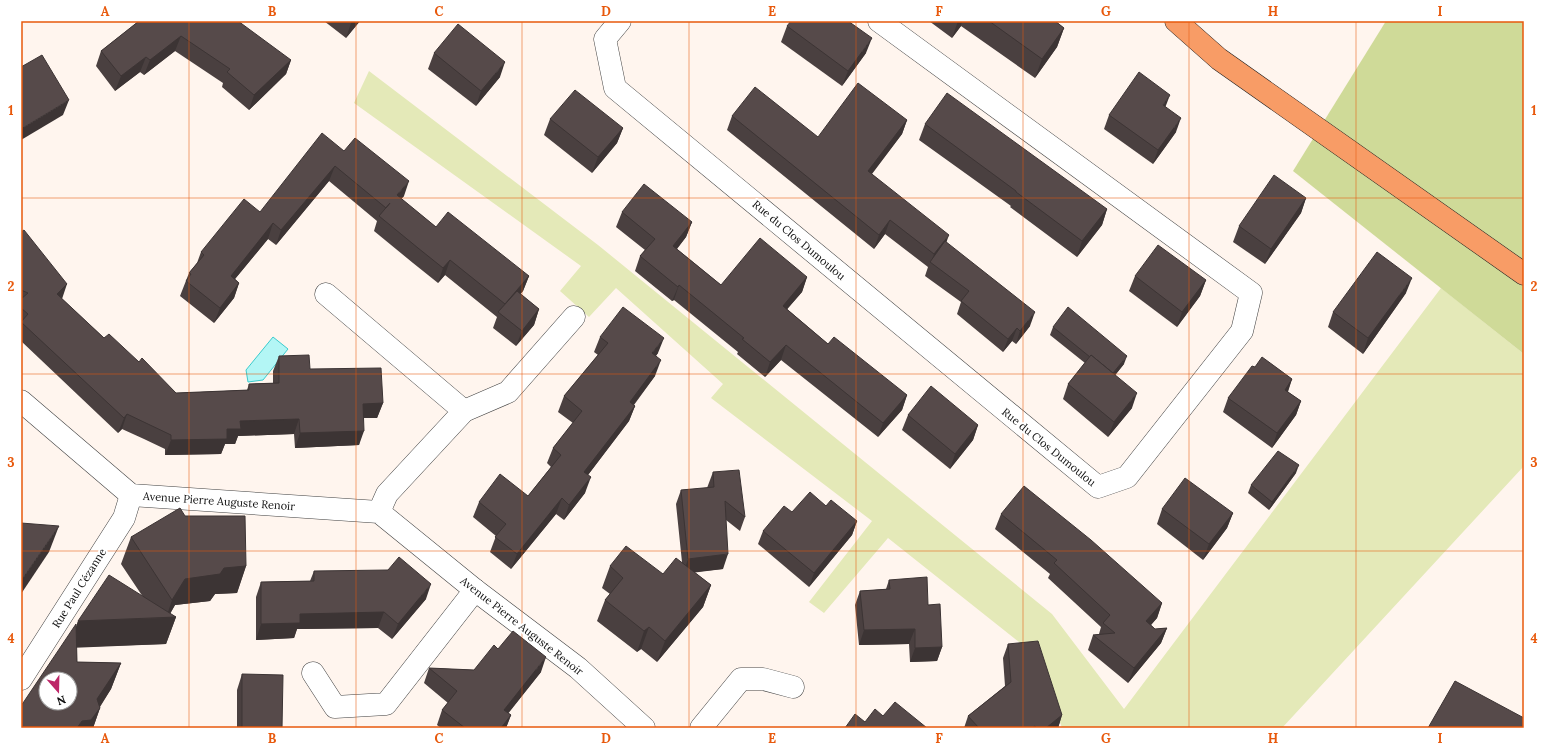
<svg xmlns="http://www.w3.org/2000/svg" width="1545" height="749" font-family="Lora,serif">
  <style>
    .green { fill: #e4e9b8 }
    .forest { fill: #cfda98 }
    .water { fill: #b3f6f5; stroke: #3bcbcd }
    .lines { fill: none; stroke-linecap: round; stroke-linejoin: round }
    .street-casing { stroke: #414141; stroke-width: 23 }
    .primary-casing { stroke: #1f1f1f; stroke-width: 23 }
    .street { stroke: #fff; stroke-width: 22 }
    .primary { stroke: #f89c66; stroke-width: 22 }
    .wall { fill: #4a4040 }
    .shaded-wall { fill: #3c3434 }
    .building { fill: #564a4a; stroke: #3c3434; fill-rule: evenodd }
    .grid { fill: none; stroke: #e8590c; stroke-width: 1; stroke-opacity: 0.55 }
    .labels { text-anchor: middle; stroke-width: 4; stroke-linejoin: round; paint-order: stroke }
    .street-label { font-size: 11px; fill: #0e0e0e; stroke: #fff }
    .neatline { fill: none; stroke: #e8590c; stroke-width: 1.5 }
    .grid-label { font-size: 13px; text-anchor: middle; font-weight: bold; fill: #e8590c }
  </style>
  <rect width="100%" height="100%" fill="#fff5ee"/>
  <polygon class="green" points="369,71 598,245 1052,614 1124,709 1441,288 1524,354 1524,466 1282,728 1062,728 1038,657 888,538 824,613 809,602 872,521 711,398 723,384 616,288 589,317 560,291 581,266 354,103"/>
  <polygon class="forest" points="1386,21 1524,21 1524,354 1293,171"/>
  <polygon class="water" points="273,337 288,349 263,380 248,382 246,370"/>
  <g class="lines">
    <g class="street-casing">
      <g id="street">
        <polyline points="620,21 605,39 615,88 1098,487 1127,477 1242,331 1251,293 879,21"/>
        <polyline points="326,294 464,411 387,494 379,512"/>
        <polyline points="21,401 131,495 379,512 475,590 578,668 644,728"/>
        <polyline points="464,411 508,392 574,317"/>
        <polyline points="313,673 335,707 386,704 475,590"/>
        <polyline points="21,679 124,518 131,495"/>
        <polyline points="701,728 741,679 763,679 793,687"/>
      </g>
    </g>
    <g class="primary-casing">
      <polyline id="primary" points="1176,21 1219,59 1524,274"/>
    </g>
    <use href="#street" class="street"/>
    <use href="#primary" class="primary"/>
  </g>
  <g class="wall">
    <polygon points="139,21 291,60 286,74 249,110 222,87 223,83 175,51 144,75 140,72 115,91 96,66 101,51"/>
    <polygon points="324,21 360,21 346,38"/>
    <polygon points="929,21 1055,21 1064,28 1057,47 1035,78 961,26 952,38"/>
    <polygon points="787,26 866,53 842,86 781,42"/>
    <polygon points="434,53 500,77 476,106 428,69"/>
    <polygon points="1165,107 1176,132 1153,164 1104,129 1109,115"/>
    <polygon points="732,116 818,137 907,120 902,134 872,174 946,242 1030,326 1016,344 1012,341 1003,352 957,314 961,302 925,276 928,267 885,234 874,249 727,130"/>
    <polygon points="550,119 623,128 617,143 592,173 544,135"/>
    <polygon points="925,124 1107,209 1102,225 1077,257 1010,207 1011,206 919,140"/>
    <polygon points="344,151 404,196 401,199 436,227 529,276 523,291 520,294 539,309 534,325 516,346 493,328 497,317 445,275 438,283 413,263 374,231 377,221 329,181 276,245 268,239 235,279 239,283 234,298 214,323 180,296 189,273 197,263 201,252 260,212"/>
    <polygon points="1306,198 1301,213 1265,264 1233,242 1239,226"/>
    <polygon points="622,212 692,222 686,237 677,249 721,285 807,277 802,292 787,309 828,344 907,395 902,410 878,437 781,360 765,377 737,354 738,352 674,300 672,301 635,271 640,256 645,250 616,227"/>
    <polygon points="21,232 62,299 104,338 139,362 176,393 247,390 249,384 273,383 273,371 279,356 310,369 383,403 377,418 364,418 359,445 295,448 294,434 238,436 235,444 225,444 221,454 165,455 165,449 144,439 122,429 118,433 21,341"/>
    <polygon points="1135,276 1206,280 1200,296 1177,327 1129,291"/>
    <polygon points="1406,293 1363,354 1328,327 1333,312"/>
    <polygon points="1053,327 1124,364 1115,375 1132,408 1108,437 1063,399 1068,384 1085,363 1050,335"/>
    <polygon points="600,337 658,353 656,356 655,376 634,405 635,406 629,421 588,475 585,493 564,520 556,514 511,569 490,552 496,536 473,517 479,502 528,496 551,467 547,463 553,448 573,423 558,412 564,396 598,355 594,352"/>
    <polygon points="1255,367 1292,379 1288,392 1301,401 1296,415 1272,448 1223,412 1228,398"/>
    <polygon points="908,415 978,425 973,440 950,469 902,430"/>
    <polygon points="713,472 745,517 740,531 726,520 723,569 694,572 711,585 703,607 657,662 641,649 637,652 597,621 605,600 610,594 602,588 610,566 663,574 682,562 676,504 681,490 707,488"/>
    <polygon points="1296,473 1269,510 1248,493 1251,485"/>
    <polygon points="826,506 857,521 852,535 809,587 758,544 763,531 792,512"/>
    <polygon points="1162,509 1233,513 1227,528 1203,560 1157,524"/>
    <polygon points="1001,514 1162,603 1157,618 1151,625 1155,629 1167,628 1161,643 1128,683 1088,650 1093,635 1099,634 1101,627 1048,578 1050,574 995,529"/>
    <polygon points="185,516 246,566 237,593 215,594 210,601 175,605 170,614 176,617 166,644 76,647 77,662 121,663 111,689 100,707 100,708 93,728 21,728 76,628 78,621 143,597 121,564 131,537"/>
    <polygon points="314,571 426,599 392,639 378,628 297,629 294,638 256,640 256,597 261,582 310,581"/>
    <polygon points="889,580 928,605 942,647 937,661 910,662 909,644 859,645 855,605 860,591 886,589"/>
    <polygon points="1008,644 1062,715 1058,728 964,728 968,716 1005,686 1003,658"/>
    <polygon points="498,649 541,672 508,713 511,715 506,728 441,728 437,725 442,710 448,703 424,683 429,668 474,670"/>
    <polygon points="242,674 282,728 237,728 237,690"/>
  </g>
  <g class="shaded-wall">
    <polygon points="353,21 360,21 346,38 351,23"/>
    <polygon points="958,21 962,21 961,26 952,38"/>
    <polygon points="1064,28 1057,47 1035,78 1042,59"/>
    <polygon points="181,36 175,51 144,75 150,60"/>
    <polygon points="872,38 866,53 842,86 848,71"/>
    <polygon points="146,57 140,72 115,91 121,76"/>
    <polygon points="291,60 286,74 249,110 254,95"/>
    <polygon points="505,62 500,77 476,106 481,91"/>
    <polygon points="1170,95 1165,108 1163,105"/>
    <polygon points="69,100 63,115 21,140 21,129"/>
    <polygon points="1181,118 1176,132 1153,164 1158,150"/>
    <polygon points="907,120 902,134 863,185 868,171"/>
    <polygon points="623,128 617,143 592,173 598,157"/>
    <polygon points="335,166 329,181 276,245 281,230"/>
    <polygon points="409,181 404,196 391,210 397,195"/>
    <polygon points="1306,198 1301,213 1265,264 1271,249"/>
    <polygon points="1107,209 1102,225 1077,257 1082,241"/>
    <polygon points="890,220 885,234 874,249 879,235"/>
    <polygon points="692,222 686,237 667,261 673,246"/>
    <polygon points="273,223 268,239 225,291 231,276"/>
    <polygon points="949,235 944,249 931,263 934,254"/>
    <polygon points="450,260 445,275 438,283 443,268"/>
    <polygon points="529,276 523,291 503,316 505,304"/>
    <polygon points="807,277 802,292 777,321 783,306"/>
    <polygon points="1412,278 1406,293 1363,354 1368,338"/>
    <polygon points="1206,280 1200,296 1177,327 1182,312"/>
    <polygon points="239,283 234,298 214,323 220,308"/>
    <polygon points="67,284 62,299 57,294"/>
    <polygon points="679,285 674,300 672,301 678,287"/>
    <polygon points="539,309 534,325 516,346 522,331"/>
    <polygon points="1035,312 1030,326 1016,344 1020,331"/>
    <polygon points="1017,328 1012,341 1003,352 1008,339"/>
    <polygon points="664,338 658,353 646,368 652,353"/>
    <polygon points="786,345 781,360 765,377 770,362"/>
    <polygon points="1127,356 1124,364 1109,383 1112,375"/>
    <polygon points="661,360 655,376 624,417 630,402"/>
    <polygon points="1292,379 1287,393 1285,390"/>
    <polygon points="1137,393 1132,408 1108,437 1114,422"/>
    <polygon points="907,395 902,410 878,437 883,423"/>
    <polygon points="1301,401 1296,415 1272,448 1277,433"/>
    <polygon points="383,403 377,418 358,418 363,404"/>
    <polygon points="635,406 629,421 578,488 584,472"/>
    <polygon points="127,414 122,429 118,433 124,418"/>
    <polygon points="299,419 294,434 238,436 235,444 225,444 221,454 165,455 171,440 227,429 240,421"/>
    <polygon points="978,425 973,440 950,469 955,454"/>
    <polygon points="364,431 359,445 295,448 300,433"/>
    <polygon points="1299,465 1296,473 1269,510 1272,502"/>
    <polygon points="591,477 585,493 564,520 569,505"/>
    <polygon points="562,498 556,514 511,569 517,554"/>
    <polygon points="1233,513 1227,528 1203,560 1209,544"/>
    <polygon points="857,521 852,535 809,587 814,573"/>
    <polygon points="59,526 49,552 21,594 21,581"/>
    <polygon points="728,554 723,569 683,574 688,559"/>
    <polygon points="246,566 237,593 215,594 210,601 175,605 168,617 176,617 166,644 69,648 78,621 166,618 172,600 185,579 224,568"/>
    <polygon points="431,584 426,599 392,639 398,624"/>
    <polygon points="711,585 703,607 657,662 665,641"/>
    <polygon points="1162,603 1157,618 1141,636 1146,621"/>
    <polygon points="384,612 378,628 297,629 294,638 256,640 261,624 300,614"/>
    <polygon points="649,627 641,649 637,652 644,631"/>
    <polygon points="1167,628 1161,643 1128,683 1134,668"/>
    <polygon points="915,629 909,644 859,645 864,630"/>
    <polygon points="942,647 937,661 910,662 915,648"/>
    <polygon points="546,657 541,672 499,725 504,710"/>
    <polygon points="121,663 111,689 91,720 100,708 93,728 77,728"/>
    <polygon points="511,715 506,728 501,728"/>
    <polygon points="1062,715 1058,728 1046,728"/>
  </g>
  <g class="building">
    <polygon points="139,21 238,21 291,60 254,95 227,72 230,69 181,36 150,60 146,57 121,76 101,51"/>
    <polygon points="791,21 848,21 872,38 848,71 787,26"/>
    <polygon points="989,21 1055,21 1064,28 1042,59"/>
    <polygon points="458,24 505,62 481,91 434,53"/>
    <polygon points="42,55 69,100 21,129 21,67"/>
    <polygon points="1139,72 1170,95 1163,105 1181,118 1158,150 1109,115"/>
    <polygon points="858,83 907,120 868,171 949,235 934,254 890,220 879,235 732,116 755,87 818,137"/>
    <polygon points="575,90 623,128 598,157 550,119"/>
    <polygon points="947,93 1107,209 1082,241 1016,192 1016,191 925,124"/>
    <polygon points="322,133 344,151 355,138 409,181 397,195 436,227 448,212 529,276 505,304 450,260 443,268 418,248 379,216 390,203 386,208 335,166 281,230 273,223 231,276 239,283 220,308 186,281 191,274 189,273 204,255 201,252 244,199 260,212"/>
    <polygon points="1274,175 1306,198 1271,249 1239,226"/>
    <polygon points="644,184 692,222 673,246 721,285 760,238 807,277 783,306 828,344 834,337 907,395 883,423 786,345 770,362 742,339 744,338 679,285 678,287 640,256 655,239 622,212"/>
    <polygon points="24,230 67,284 57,294 104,338 109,334 139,362 142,358 176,393 249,390 249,384 279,383 279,356 309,355 310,369 381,368 383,403 363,404 364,431 300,433 299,419 240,421 241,429 227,429 227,439 171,440 171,435 150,425 127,414 124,418 21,322 28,314 21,308 21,299 28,293 21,290 21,232"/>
    <polygon points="945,241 1035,312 1020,331 1017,328 1008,339 961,301 969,291 930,262"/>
    <polygon points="1158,245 1206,280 1182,312 1135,276"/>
    <polygon points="1377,252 1412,278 1368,338 1333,312"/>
    <polygon points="517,291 539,309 522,331 498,312"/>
    <polygon points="623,307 664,338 652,353 661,360 630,402 635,406 584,472 591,477 569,505 562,498 517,554 495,537 506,524 479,502 500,474 528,496 561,455 553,448 582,411 564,396 608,343 600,337"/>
    <polygon points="1068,307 1127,356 1113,373 1091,355 1090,357 1053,327"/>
    <polygon points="1091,355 1137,393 1114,422 1068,384"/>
    <polygon points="1262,357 1292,379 1285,390 1301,401 1277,433 1228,398 1252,366 1255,367"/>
    <polygon points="931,386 978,425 955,454 908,415"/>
    <polygon points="1278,451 1299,465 1272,502 1251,485"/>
    <polygon points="739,470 745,517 725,501 728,554 688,559 681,490 714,487 713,472"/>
    <polygon points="1185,478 1233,513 1209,544 1162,509"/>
    <polygon points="1024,486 1091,540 1162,603 1146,621 1155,629 1167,628 1134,668 1093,635 1115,633 1103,623 1110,615 1054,563 1057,560 1001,514"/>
    <polygon points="810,492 826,506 831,500 857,521 814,573 763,531 784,506 792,512"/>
    <polygon points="180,508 185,516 245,516 246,566 224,568 220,574 185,579 172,600 131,537"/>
    <polygon points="21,523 59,526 21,581"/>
    <polygon points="626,546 663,574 676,558 711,585 665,641 649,627 644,631 605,600 623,578 610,566"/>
    <polygon points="399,557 431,584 398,624 384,612 300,614 300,623 261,624 261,582 314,581 314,571 388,570"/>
    <polygon points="109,575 176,617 78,621"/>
    <polygon points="927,577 928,605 940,604 942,647 915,648 915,629 864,630 860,591 890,589 889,580"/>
    <path d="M76 624 77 662 121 663 97 699 100 708 91 720 82 721 77 728H21V706ZM46 679H70V703H46Z"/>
    <polygon points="513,631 546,657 504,710 511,715 501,728 465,728 442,710 457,691 429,668 474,670 494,645 498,649"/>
    <polygon points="1038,641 1062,715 1046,728 1037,728 1035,726 1032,728 979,728 968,716 1011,682 1008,644"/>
    <polygon points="242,674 283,675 282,728 242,728"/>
    <polygon points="1455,681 1524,718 1524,728 1428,728"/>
    <polygon points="895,702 927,728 845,728 855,714 865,722 875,709 883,716"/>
  </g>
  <path class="grid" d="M189 21V728M356 21V728M522 21V728M689 21V728M856 21V728M1023 21V728M1189 21V728M1356 21V728M21 198H1524M21 374H1524M21 551H1524"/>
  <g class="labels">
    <g class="street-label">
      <text transform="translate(799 240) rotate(40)" y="4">Rue du Clos Dumoulou</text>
      <text transform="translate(1049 447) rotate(39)" y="4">Rue du Clos Dumoulou</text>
      <text transform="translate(219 501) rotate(4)" y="4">Avenue Pierre Auguste Renoir</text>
      <text transform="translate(79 588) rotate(-58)" y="4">Rue Paul Cézanne</text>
      <text transform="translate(522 626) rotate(38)" y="4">Avenue Pierre Auguste Renoir</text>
    </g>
  </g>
  <rect width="1545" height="749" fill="none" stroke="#ffffff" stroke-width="44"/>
  <g transform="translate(58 691) rotate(160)"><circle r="19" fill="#ffffff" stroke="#9f9f9f"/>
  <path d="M0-3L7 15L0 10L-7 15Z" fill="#bd2668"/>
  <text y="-6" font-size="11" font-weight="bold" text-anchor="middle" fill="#0e0e0e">N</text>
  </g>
  <rect x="22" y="22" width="1501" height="705" class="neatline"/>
  <g class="grid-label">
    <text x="105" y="16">A</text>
    <text x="272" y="16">B</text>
    <text x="439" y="16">C</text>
    <text x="606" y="16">D</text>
    <text x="772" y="16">E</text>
    <text x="939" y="16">F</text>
    <text x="1106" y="16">G</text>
    <text x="1273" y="16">H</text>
    <text x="1440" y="16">I</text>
    <text x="11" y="115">1</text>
    <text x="1534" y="115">1</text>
    <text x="11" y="291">2</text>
    <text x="1534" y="291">2</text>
    <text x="11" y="467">3</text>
    <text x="1534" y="467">3</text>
    <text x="11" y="643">4</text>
    <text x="1534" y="643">4</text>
    <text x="105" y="743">A</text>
    <text x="272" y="743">B</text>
    <text x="439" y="743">C</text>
    <text x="606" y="743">D</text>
    <text x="772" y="743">E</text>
    <text x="939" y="743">F</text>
    <text x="1106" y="743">G</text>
    <text x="1273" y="743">H</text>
    <text x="1440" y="743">I</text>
  </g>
</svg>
